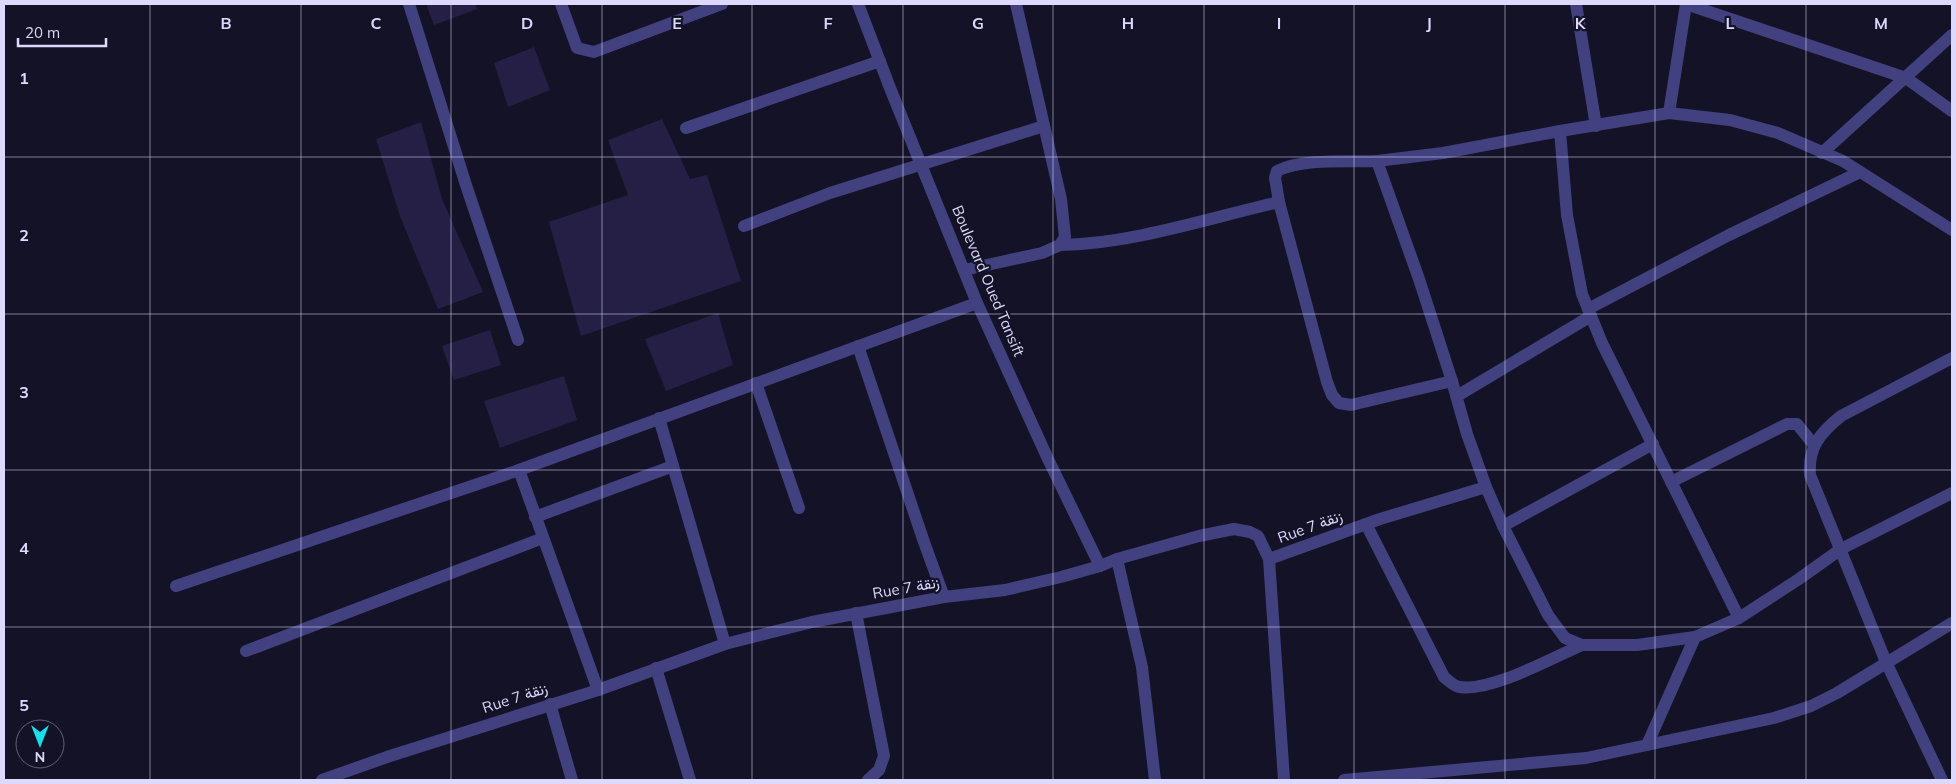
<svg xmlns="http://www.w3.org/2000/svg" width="1956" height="784" font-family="Mulish,Vazirmatn,sans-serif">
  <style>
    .building { fill: #251f45 }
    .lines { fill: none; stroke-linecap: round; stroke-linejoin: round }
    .minor { stroke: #414180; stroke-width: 12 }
    .grid { fill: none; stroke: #dcd9fc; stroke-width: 1; stroke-opacity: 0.55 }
    .labels { text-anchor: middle; stroke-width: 4.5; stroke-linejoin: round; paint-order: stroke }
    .street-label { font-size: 15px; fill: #dcd9fc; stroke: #141226 }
    .grid-label { font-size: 16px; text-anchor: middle; font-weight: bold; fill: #dcd9fc; stroke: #141226; stroke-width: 4.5; stroke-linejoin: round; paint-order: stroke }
  </style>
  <rect width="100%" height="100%" fill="#141226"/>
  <g class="building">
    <polygon points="426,4 475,4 477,9 434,25"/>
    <polygon points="534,47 550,90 508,107 494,63"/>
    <polygon points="662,119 690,179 707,175 741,281 581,336 549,222 628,195 608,140"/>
    <polygon points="421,122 442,199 483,292 438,309 400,216 376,139"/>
    <polygon points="718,313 733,365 666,391 645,339"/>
    <polygon points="490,330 501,365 454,380 442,346"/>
    <polygon points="564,376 577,420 500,448 484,401"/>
  </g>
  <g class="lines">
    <g class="minor">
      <polyline points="409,4 466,185 518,340"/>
      <polyline points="561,4 577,48 594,52 722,4"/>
      <polyline points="858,4 890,88 977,303 1048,459 1100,566"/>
      <polyline points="1576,4 1596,126"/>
      <polyline points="1686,4 1669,113 1560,131 1443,153 1377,161 1419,279 1452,381 1467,434 1486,487 1503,526 1548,615 1565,638 1582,645 1637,645 1695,637"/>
      <polyline points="1686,4 1906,78 1952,111"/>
      <polyline points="1669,113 1730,120 1778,133 1843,161 1952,230"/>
      <polyline points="686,128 880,61"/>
      <polyline points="1560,131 1567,215 1582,294 1602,343 1739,618"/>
      <polyline points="1822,153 1952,35"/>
      <path d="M1279 202 1275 178 1277 171C1303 158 1348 162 1377 161"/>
      <polyline points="744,226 830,193 1044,126"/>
      <path d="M1060 245C1131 244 1209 218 1279 202L1327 382 1332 395 1339 403 1351 405 1452 381"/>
      <polyline points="964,270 1042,253 1060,245 1065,237 1061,199 1016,4"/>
      <polyline points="1588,309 1729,235 1860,172"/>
      <polyline points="858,346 924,542 944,597"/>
      <polyline points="756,383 799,508"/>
      <polyline points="1457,396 1591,316"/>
      <polyline points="659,418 725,644"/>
      <polyline points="519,470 598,690"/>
      <polyline points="1671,482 1787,424 1797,424 1814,445"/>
      <polyline points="535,517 673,466"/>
      <path d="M1366 524 1444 677C1449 681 1455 687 1460 687 1491 692 1552 658 1582 645"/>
      <polyline points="1503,526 1653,444"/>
      <polyline points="1117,559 1142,667 1155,780"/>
      <polyline points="1269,559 1284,780"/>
      <polyline points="176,586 519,470 977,303"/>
      <polyline points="856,613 884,756 879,770 868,780"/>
      <polyline points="246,651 543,538"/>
      <polyline points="656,668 690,780"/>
      <polyline points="550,704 572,780"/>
      <polyline points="1647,745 1695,637 1739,618 1799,579 1841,549 1952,493"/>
      <polyline points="322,780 390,756 598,690 725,644 812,622 944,597 1005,590 1061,577 1100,566 1117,559 1199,536 1234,529 1250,532 1258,536 1269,559 1380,519 1486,487"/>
      <polyline points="1344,780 1586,758 1774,718 1811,706 1837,693 1952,623"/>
      <path d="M1942 780 1886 662 1810 475C1808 447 1820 433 1841 416L1952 358"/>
    </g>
  </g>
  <path class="grid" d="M150 4V780M301 4V780M451 4V780M602 4V780M752 4V780M903 4V780M1053 4V780M1204 4V780M1354 4V780M1505 4V780M1655 4V780M1806 4V780M4 157H1952M4 314H1952M4 470H1952M4 627H1952"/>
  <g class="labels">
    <g class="street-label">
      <text transform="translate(988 281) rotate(67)" y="5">Boulevard Oued Tansift</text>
      <text transform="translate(1310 527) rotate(-20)" y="5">Rue 7 زنقة</text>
      <text transform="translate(906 588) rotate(-10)" y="5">Rue 7 زنقة</text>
      <text transform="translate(515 698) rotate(-18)" y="5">Rue 7 زنقة</text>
    </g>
  </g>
  <g class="grid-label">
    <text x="226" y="29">B</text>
    <text x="376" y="29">C</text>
    <text x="527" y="29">D</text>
    <text x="677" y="29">E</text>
    <text x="828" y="29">F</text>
    <text x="978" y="29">G</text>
    <text x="1128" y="29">H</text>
    <text x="1279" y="29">I</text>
    <text x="1429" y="29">J</text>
    <text x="1580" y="29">K</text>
    <text x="1730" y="29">L</text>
    <text x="1881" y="29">M</text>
    <text x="24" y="84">1</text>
    <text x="24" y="241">2</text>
    <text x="24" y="398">3</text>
    <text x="24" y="554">4</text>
    <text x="24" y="711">5</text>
  </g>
  <rect width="1956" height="784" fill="none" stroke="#dcd9fc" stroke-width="10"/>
  <g transform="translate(40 744) rotate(180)"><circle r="24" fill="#141226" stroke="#64627c"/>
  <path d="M0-4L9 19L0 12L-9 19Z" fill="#17deea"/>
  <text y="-8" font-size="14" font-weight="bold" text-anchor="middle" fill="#dcd9fc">N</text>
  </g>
  <path d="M18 38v8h88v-8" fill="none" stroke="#dcd9fc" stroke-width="2.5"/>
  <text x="25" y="38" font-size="15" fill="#dcd9fc" stroke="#141226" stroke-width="4" paint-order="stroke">20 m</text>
</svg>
